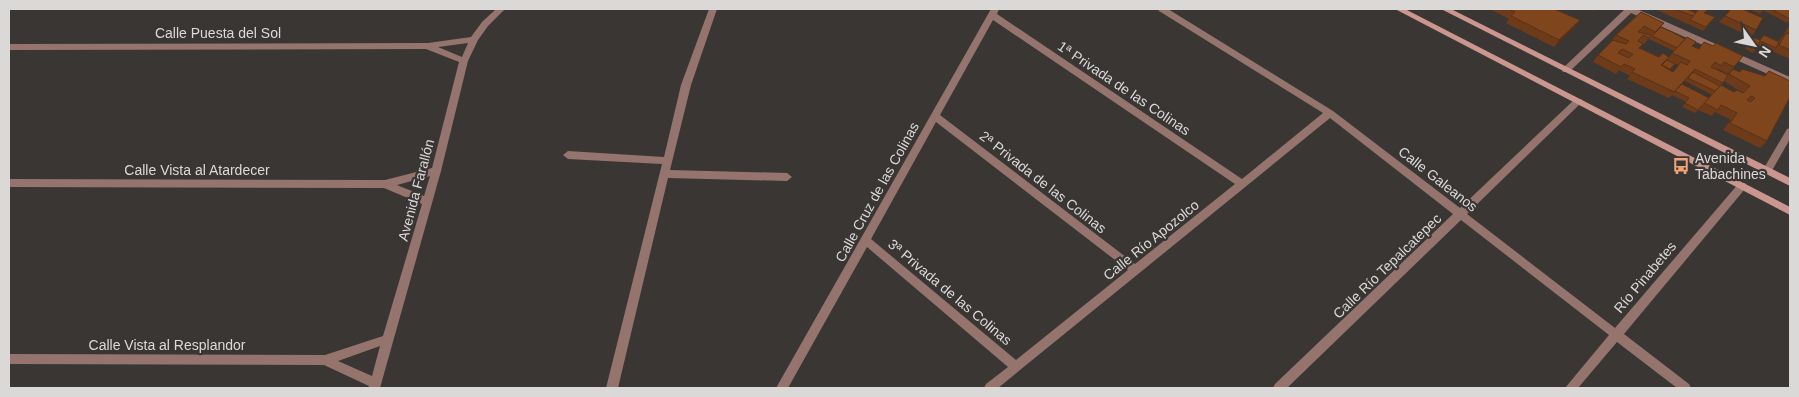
<svg xmlns="http://www.w3.org/2000/svg" width="1799" height="397" font-family="Arial,sans-serif">
  <style>
    .lines { fill: none; stroke-linecap: round; stroke-linejoin: round }
    .street { fill: #96746e; fill-rule: evenodd }
    .secondary { fill: #cb968d; fill-rule: evenodd }
    .wall { fill: #6d3b19; fill-rule: evenodd }
    .shaded-wall { fill: #593014 }
    .building { fill: #7f451d; stroke: #593014; fill-rule: evenodd }
    .labels { text-anchor: middle; stroke-width: 4.5; stroke-linejoin: round; paint-order: stroke }
    .street-label { font-size: 14px; fill: #dbd9d8; stroke: #393634 }
    .poi-label { font-size: 14px; fill: #dbd9d8; stroke: #393634; text-anchor: start }
  </style>
  <rect width="100%" height="100%" fill="#393634"/>
  <g class="lines">
    <g class="street">
      <path d="M496 9H505L488 26 478 40 468 61 441 171 380 388H368L369 386 324 365 9 364V354L325 355 383 336 422 204 384 188 9 187V179L385 180 432 168 459 62 426 49 9 50V44L428 43 471 37 482 22ZM468 43 462 57 438 47ZM430 176 424 196 397 185ZM380 346 372 376 338 361Z"/>
      <polygon points="709,9 717,9 691,85 670,170 787,173 792,177 787,181 668,178 618,388 606,388 662,164 568,159 563,155 568,151 664,157 681,85"/>
      <path d="M991 9H999L997 14 1242 179 1323 113 1159 11 1158 9H1168L1333 111 1460 208 1575 99H1581L1583 101 1581 103 1467 214 1615 328 1739 183H1745L1747 186 1745 189 1624 334 1689 384 1691 388H1677L1617 342 1578 388H1565L1609 335 1461 220 1287 388H1273L1275 384 1453 214 1330 118 998 388H984L986 384 1008 367 867 247 788 388H776ZM993 20 1235 184 1135 264 940 115ZM936 122 1128 270 1016 360 871 239Z"/>
      <polygon points="1625,9 1637,9 1790,77 1790,84 1631,13 1569,72 1563,72 1562,70 1563,68"/>
      <polygon points="1790,128 1790,139 1770,174 1764,174 1762,171 1764,168 1787,129"/>
    </g>
    <g class="secondary">
      <polygon points="1395,9 1405,9 1790,207 1790,215"/>
      <polygon points="1441,9 1451,9 1790,178 1790,186"/>
    </g>
  </g>
  <g class="wall">
    <polygon points="1490,9 1554,9 1575,27 1554,47 1506,23 1509,19"/>
    <polygon points="1590,9 1597,9 1594,11"/>
    <polygon points="1655,9 1687,9 1696,13 1697,11 1692,9 1708,9 1704,13 1715,17 1703,31"/>
    <polygon points="1749,9 1764,9 1760,14"/>
    <polygon points="1764,9 1790,9 1790,20 1787,23 1763,10"/>
    <path d="M1641 12 1664 23 1661 27 1692 46 1734 67 1728 74 1718 69V70L1728 75 1733 69 1739 72 1742 69 1764 76 1769 71 1767 141 1760 148 1723 130 1731 120 1715 112 1712 116 1698 110 1695 113 1682 107 1686 102 1672 95 1674 93 1669 98 1627 79 1630 76 1619 70 1616 74 1593 62 1598 55 1611 41 1616 35ZM1649 38V39L1674 51 1667 60 1669 57H1659L1640 48 1643 44H1644ZM1675 64 1679 65 1673 72 1670 70ZM1685 80V81L1712 95 1709 98 1682 84ZM1724 81 1743 93 1734 92 1721 85Z"/>
    <polygon points="1725,16 1756,30 1751,37 1719,22"/>
    <polygon points="1790,25 1790,59 1758,45 1753,53 1745,49 1749,41 1752,37 1760,40 1764,35 1779,41 1785,33 1784,33"/>
  </g>
  <polygon class="shaded-wall" points="1580,20 1575,27 1554,47 1559,40"/>
  <g class="building">
    <polygon points="1508,9 1554,9 1580,20 1559,40 1511,16 1515,12"/>
    <polygon points="1675,9 1687,9 1696,13 1693,16"/>
    <polygon points="1699,9 1708,9 1704,13 1715,17 1706,27 1690,20"/>
    <polygon points="1731,9 1742,9 1763,18 1756,30 1725,16"/>
    <polygon points="1771,9 1790,9 1790,19"/>
    <path d="M1641 12 1664 23 1655 32 1644 26 1638 32 1651 35 1649 38 1643 35 1638 41 1643 44 1639 48 1659 57 1663 53 1669 57 1661 65 1673 72 1681 62 1687 65 1690 61 1672 53 1687 37 1696 42 1692 46 1699 49 1704 42 1713 46 1716 43 1743 56 1734 67 1724 62 1721 66 1715 62 1711 67 1728 75 1723 83 1695 69 1674 92 1632 72 1635 69 1624 64 1621 67 1598 55 1613 40 1626 44 1629 41 1616 35ZM1622 49 1633 54 1629 58 1618 53Z"/>
    <polygon points="1661,27 1674,33 1685,39 1677,48 1652,36"/>
    <polygon points="1786,33 1790,34 1790,50 1779,45"/>
    <polygon points="1764,35 1779,42 1776,48 1760,41 1756,49 1748,45 1752,37 1760,40"/>
    <polygon points="1667,60 1675,64 1670,69 1662,65"/>
    <path d="M1733 69 1740 72 1742 69 1765 76 1769 71 1790 81V97L1767 141 1730 123 1737 113 1721 105 1718 110 1704 103 1721 85 1734 92 1737 90 1743 93 1750 86 1729 74ZM1751 96 1755 98 1751 102 1747 100Z"/>
    <polygon points="1693,72 1720,86 1715,91 1688,78"/>
    <polygon points="1682,84 1709,98 1698,110 1685,103 1689,98 1675,91"/>
  </g>
  <defs>
    <g id="bus-bare" transform="scale(1.35)"><path d="M-5-6H5V4H4V6H2V4H-2V6H-4V4H-5ZM-3.5-4V0h7V-4ZM-3.5 1.2v1.5H-2V1.2ZM2 1.2v1.5H3.5V1.2Z" fill="#efa376" stroke="#393634" stroke-width="2.5" paint-order="stroke"/></g>
  </defs>
  <g fill-rule="evenodd">
    <use href="#bus-bare" x="1681" y="166"/>
  </g>
  <g class="labels">
    <g class="street-label">
      <text x="218" y="38">Calle Puesta del Sol</text>
      <text transform="translate(1124 88) rotate(34)" y="5">1ª Privada de las Colinas</text>
      <text x="197" y="175">Calle Vista al Atardecer</text>
      <text transform="translate(1438 179) rotate(38)" y="5">Calle Galeanos</text>
      <text transform="translate(1043 182) rotate(38)" y="5">2ª Privada de las Colinas</text>
      <text transform="translate(416 190) rotate(-75)" y="5">Avenida Farallón</text>
      <text transform="translate(877 192) rotate(-61)" y="5">Calle Cruz de las Colinas</text>
      <text transform="translate(1151 240) rotate(-39)" y="5">Calle Río Apozolco</text>
      <text transform="translate(1387 266) rotate(-44)" y="5">Calle Río Tepalcatepec</text>
      <text transform="translate(1645 277) rotate(-50)" y="5">Río Pinabetes</text>
      <text transform="translate(950 292) rotate(40)" y="5">3ª Privada de las Colinas</text>
      <text x="167" y="350">Calle Vista al Resplandor</text>
    </g>
    <g class="poi-label">
      <text x="1695" y="163">Avenida<tspan x="1695" dy="16">Tabachines</tspan></text>
    </g>
  </g>
  <rect width="1799" height="397" fill="none" stroke="#dbd9d8" stroke-width="20"/>
  <g transform="translate(1754 45) rotate(123)" stroke="#393634" stroke-width="4" paint-order="stroke">
  <path d="M0-4L9 19L0 12L-9 19Z" fill="#dbd9d8"/>
  <text y="-8" font-size="14" font-weight="bold" text-anchor="middle" fill="#dbd9d8">N</text>
  </g>
</svg>
